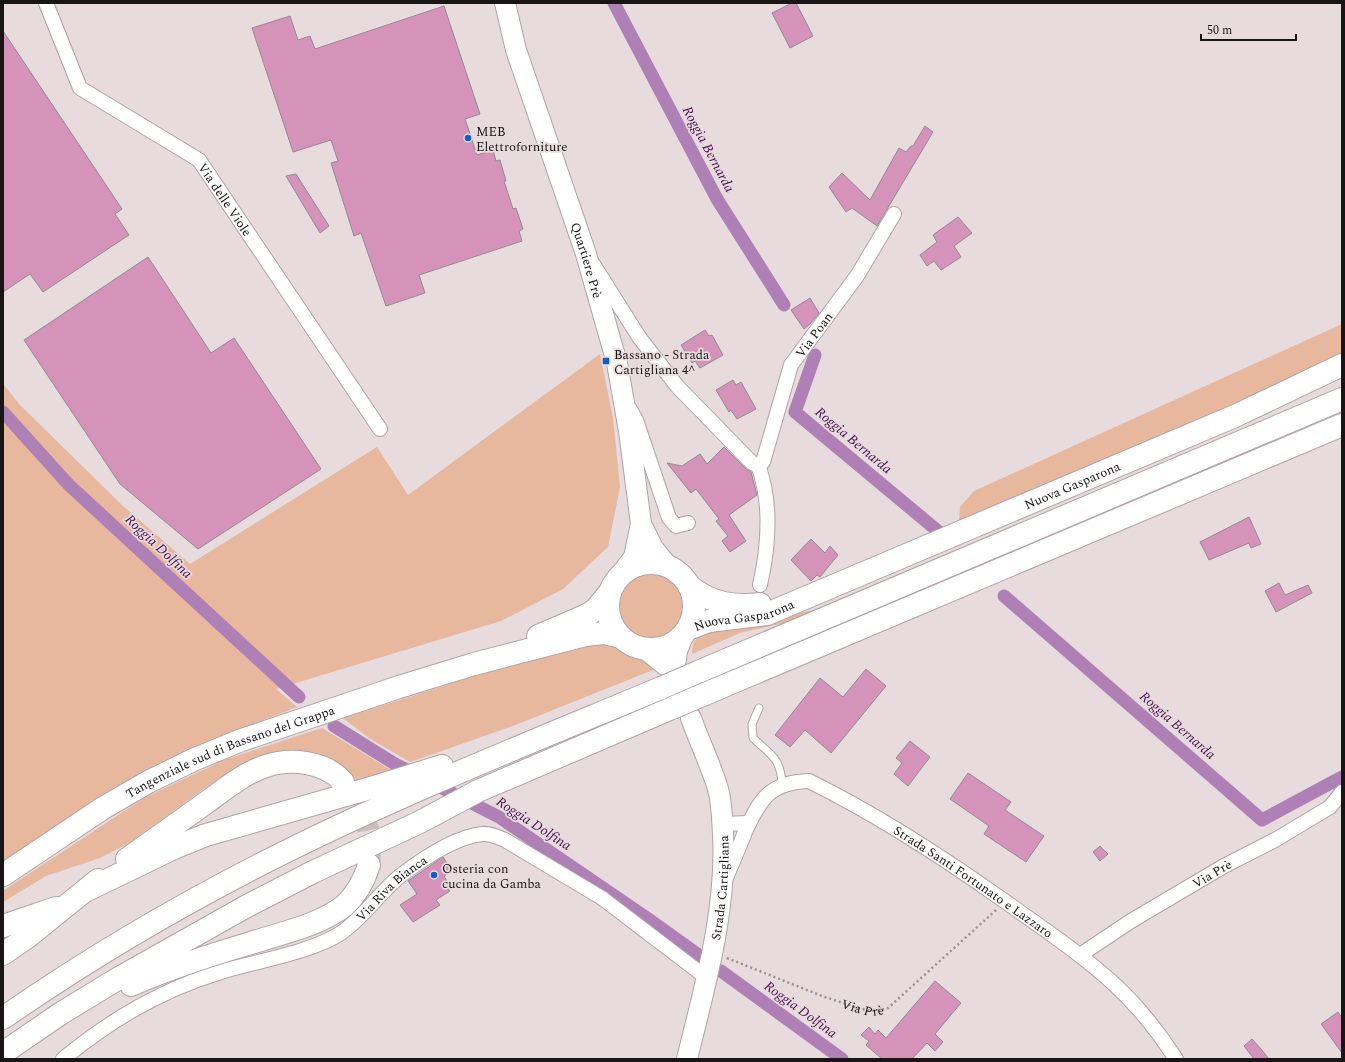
<svg xmlns="http://www.w3.org/2000/svg" width="1345" height="1062" font-family="Spectral,serif">
  <style>
    .green { fill: #e7b79e }
    .lines { fill: none; stroke-linecap: round; stroke-linejoin: round }
    .canal { stroke: #af80b5; stroke-width: 13 }
    .building { fill: #d593b9; stroke: #948a90 }
    .highway-tunnel { stroke: #c8bdbf; stroke-width: 22; stroke-dasharray: 22 11; stroke-linecap: butt }
    .lane-casing { stroke: #afa3a5; stroke-width: 9 }
    .street-casing { stroke: #afa3a5; stroke-width: 16 }
    .secondary-casing { stroke: #afa3a5; stroke-width: 22 }
    .primary-casing { stroke: #afa3a5; stroke-width: 24 }
    .highway-casing { stroke: #afa3a5; stroke-width: 24 }
    .path { stroke: #9a9192; stroke-width: 2.5; stroke-dasharray: 2 3; stroke-linecap: butt }
    .lane { stroke: #fff; stroke-width: 7 }
    .street { stroke: #fff; stroke-width: 14 }
    .secondary { stroke: #fff; stroke-width: 20 }
    .primary { stroke: #fff; stroke-width: 22 }
    .highway { stroke: #fff; stroke-width: 22 }
    .highway-bridge-casing { stroke: #afa3a5; stroke-width: 24; stroke-linecap: butt }
    .highway-bridge { stroke: #fff; stroke-width: 22 }
    .poi-dot { fill: #0c60c9; stroke: #e7dbdd; stroke-width: 1.5 }
    .labels { text-anchor: middle; stroke-width: 3.5; stroke-linejoin: round; paint-order: stroke }
    .poi-label { font-size: 13px; fill: #191415; stroke: #e7dbdd; text-anchor: start }
    .street-label { font-size: 13px; fill: #191415; stroke: #e7dbdd }
    .water-label { font-size: 14px; font-style: italic; fill: #4b0f53; stroke: #e7dbdd }
  </style>
  <rect width="100%" height="100%" fill="#e7dbdd"/>
  <g class="green">
    <polygon points="1342,324 1342,355 1195,421 959,522 960,507 974,491"/>
    <polygon points="600,354 613,418 620,487 608,547 563,589 501,621 276,689 297,707 230,733 115,790 3,864 3,384 20,405 123,506 190,564 377,447 408,495"/>
    <circle cx="651" cy="605" r="34"/>
    <path d="M819 609 789 622 740 633 692 654C692 642 696 637 705 630Z"/>
    <polygon points="615,639 631,651 652,660 658,668 513,726 410,762 369,738 343,718 583,642"/>
    <polygon points="322,728 391,770 359,782 349,774 235,771 205,788 129,843 100,858 46,876 3,902 3,891 144,798 224,760"/>
  </g>
  <g class="lines">
    <g class="canal">
      <polyline points="614,3 717,199 784,305"/>
      <polyline points="815,355 795,412 939,532"/>
      <polyline points="3,412 69,485 299,697"/>
      <polyline points="1004,596 1262,820 1342,777"/>
      <polyline points="334,726 395,764 499,817 647,918 707,961"/>
      <polyline points="721,971 842,1059"/>
    </g>
  </g>
  <g class="building">
    <polygon points="792,3 796,3 813,36 790,48 772,13"/>
    <polygon points="444,6 480,114 465,119 477,155 493,150 496,161 500,160 506,181 504,181 513,209 516,208 523,229 519,231 522,241 419,275 425,293 386,306 361,233 354,236 331,163 338,161 331,140 293,152 252,28 290,16 298,40 310,36 315,49"/>
    <polygon points="3,31 122,209 115,214 129,235 43,292 30,274 3,292"/>
    <polygon points="925,126 933,132 877,226 852,208 846,212 829,187 842,173 870,200 899,148 906,152 911,146 913,146"/>
    <polygon points="296,174 329,226 320,233 286,176"/>
    <polygon points="958,217 972,233 954,246 961,257 941,270 934,261 927,266 920,255 937,242 933,235"/>
    <polygon points="148,257 211,353 234,338 321,469 198,549 120,484 24,340"/>
    <polygon points="810,298 819,313 810,324 804,329 791,310"/>
    <polygon points="705,330 709,336 712,335 723,355 700,368 695,361 692,363 681,345"/>
    <polygon points="733,380 736,385 741,382 756,409 737,419 731,410 729,412 716,390"/>
    <polygon points="724,447 746,469 751,472 757,495 729,515 746,541 730,552 722,541 728,536 716,521 719,519 696,489 691,493 667,463 682,466 700,454 707,464"/>
    <polygon points="1249,517 1261,544 1251,548 1249,543 1209,560 1200,542"/>
    <polygon points="811,539 825,553 830,546 838,555 820,577 817,575 811,581 791,560"/>
    <polygon points="1279,583 1285,595 1308,585 1312,593 1276,612 1265,591"/>
    <polygon points="866,669 886,686 831,753 805,730 790,747 775,735 820,678 843,697"/>
    <polygon points="910,741 930,757 908,786 894,774 902,763 896,758"/>
    <polygon points="968,773 1011,802 1005,810 1044,836 1026,862 984,834 989,826 950,799"/>
    <polygon points="1100,846 1108,854 1100,861 1093,852"/>
    <polygon points="443,857 452,871 444,876 447,881 444,884 450,891 436,900 440,905 413,922 400,905 417,894 408,881"/>
    <polygon points="935,981 961,1003 935,1034 943,1042 935,1051 927,1043 912,1059 882,1059 866,1045 869,1041 861,1035 869,1027 875,1034 878,1030 886,1038"/>
    <polygon points="1338,1012 1342,1018 1342,1053 1321,1024"/>
    <polygon points="1252,1039 1261,1049 1269,1059 1254,1059 1244,1046"/>
  </g>
  <g class="lines">
    <path class="highway-tunnel" d="M343 782C362 806 374 830 369 862"/>
    <g class="lane-casing">
      <path id="lane" d="M759 708 752 724 753 738C771 755 781 758 782 785"/>
    </g>
    <g class="street-casing">
      <g id="street">
        <path id="s2" d="M46 3 80 88 199 160 380 429"/>
        <path id="s3" d="M593 264 639 337 677 386 752 463 758 465 763 462 791 365 857 276 894 214"/>
        <polyline points="630,409 636,420 669,518 676,526 688,523"/>
        <path d="M758 465C772 503 769 545 760 585"/>
        <polyline points="722,824 749,823"/>
        <path id="s4" d="M726 878C732 863 739 848 745 832 760 799 770 782 809 781 878 815 941 856 1003 900 1041 927 1080 953 1114 984 1137 1005 1159 1033 1176 1059"/>
        <path id="s5" d="M1080 955 1131 921 1224 866 1275 840 1330 807 1342 792"/>
        <path id="s6" d="M63 1059C109 1021 163 989 221 972 256 961 310 953 341 933 364 917 379 893 400 876 421 860 455 837 482 834 490 833 498 837 505 840L602 898 707 978"/>
      </g>
    </g>
    <g class="secondary-casing">
      <g id="secondary">
        <path id="s7" d="M505 3 516 50 586 254 617 363 629 431 641 524 634 557 620 576"/>
        <polyline points="641,524 653,548 666,564"/>
        <polyline points="645,649 665,665"/>
        <polyline points="676,660 677,651 683,636"/>
        <path id="s8" d="M687 1059C705 985 727 911 723 834 722 819 722 803 718 789 711 765 699 741 691 718"/>
      </g>
    </g>
    <g class="primary-casing">
      <g id="primary">
        <circle cx="651" cy="606" r="43"/>
        <path d="M692 588C713 604 735 607 760 604"/>
        <path id="s9" d="M688 629 709 621 767 614 1235 416 1342 365"/>
        <polyline points="538,636 589,614 596,609 610,592"/>
        <path id="s10" d="M3 875 103 808 148 782 193 760 239 741 399 687 474 664 585 635 604 633 621 637"/>
      </g>
    </g>
    <g class="highway-casing">
      <g id="highway">
        <polyline points="698,672 1342,399"/>
        <polyline points="705,694 1342,425"/>
        <path d="M127 859C154 840 180 821 207 802 225 789 244 773 266 766 290 758 325 761 343 782"/>
        <polyline points="87,890 176,847 206,835 374,787 442,766"/>
        <polyline points="3,926 56,908"/>
        <polyline points="3,954 29,936 98,880"/>
        <path d="M131 985C170 968 210 955 251 943 281 933 318 926 344 906 356 895 364 881 369 865"/>
        <path d="M3 1018C91 957 185 902 281 854 405 792 534 741 661 688"/>
        <polyline points="3,1053 60,1014 119,978 247,906 313,872 420,822 478,791 672,708"/>
      </g>
    </g>
    <path class="path" id="s1" d="M727 958 822 996 855 1007 870 1011 887 1009 996 910"/>
    <use href="#lane" class="lane"/>
    <use href="#street" class="street"/>
    <use href="#secondary" class="secondary"/>
    <use href="#primary" class="primary"/>
    <use href="#highway" class="highway"/>
    <g class="highway-bridge-casing">
      <g id="highway-bridge">
        <polyline points="661,688 698,672"/>
        <polyline points="672,708 705,694"/>
      </g>
    </g>
    <use href="#highway-bridge" class="highway-bridge"/>
  </g>
  <g class="poi-dot">
    <circle cx="468" cy="138" r="4"/>
    <rect x="602" y="357" width="8" height="8" rx="2"/>
    <circle cx="434" cy="875" r="4"/>
  </g>
  <g class="labels">
    <g class="poi-label">
      <text x="476" y="136">MEB<tspan x="476" dy="15">Elettroforniture</tspan></text>
      <text x="614" y="359">Bassano - Strada<tspan x="614" dy="15">Cartigliana 4^</tspan></text>
      <text x="442" y="873">Osteria con<tspan x="442" dy="15">cucina da Gamba</tspan></text>
    </g>
    <g class="street-label">
      <text dy="5" stroke="none"><textPath href="#s2" startOffset="278">Via delle Viole</textPath></text>
      <text dy="5" stroke="none"><textPath href="#s7" startOffset="270">Quartiere Prè</textPath></text>
      <text dy="5" stroke="none"><textPath href="#s3" startOffset="407">Via Poan</textPath></text>
      <text dy="5" stroke="none"><textPath href="#s9" startOffset="412">Nuova Gasparona</textPath></text>
      <text dy="5" stroke="none"><textPath href="#s9" startOffset="58">Nuova Gasparona</textPath></text>
      <text dy="5" stroke="none"><textPath href="#s10" startOffset="260">Tangenziale sud di Bassano del Grappa</textPath></text>
      <text dy="5" stroke="none"><textPath href="#s5" startOffset="155">Via Prè</textPath></text>
      <text dy="5" stroke="none"><textPath href="#s4" startOffset="331">Strada Santi Fortunato e Lazzaro</textPath></text>
      <text dy="5" stroke="none"><textPath href="#s8" startOffset="175">Strada Cartigliana</textPath></text>
      <text dy="5" stroke="none"><textPath href="#s6" startOffset="376">Via Riva Bianca</textPath></text>
      <text dy="5" stroke="none"><textPath href="#s1" startOffset="145">Via Prè</textPath></text>
    </g>
    <g class="water-label">
      <text transform="translate(709 149) rotate(62)" y="5">Roggia Bernarda</text>
      <text transform="translate(854 440) rotate(40)" y="5">Roggia Bernarda</text>
      <text transform="translate(159 546) rotate(43)" y="5">Roggia Dolfina</text>
      <text transform="translate(1178 725) rotate(41)" y="5">Roggia Bernarda</text>
      <text transform="translate(534 823) rotate(33)" y="5">Roggia Dolfina</text>
      <text transform="translate(801 1009) rotate(36)" y="5">Roggia Dolfina</text>
    </g>
  </g>
  <rect width="1345" height="1062" fill="none" stroke="#191415" stroke-width="8"/>
  <path d="M1201 34v6h95v-6" fill="none" stroke="#191415" stroke-width="2"/>
  <text x="1207" y="34" font-size="12" fill="#191415" stroke="#e7dbdd" stroke-width="3" paint-order="stroke">50 m</text>
</svg>
